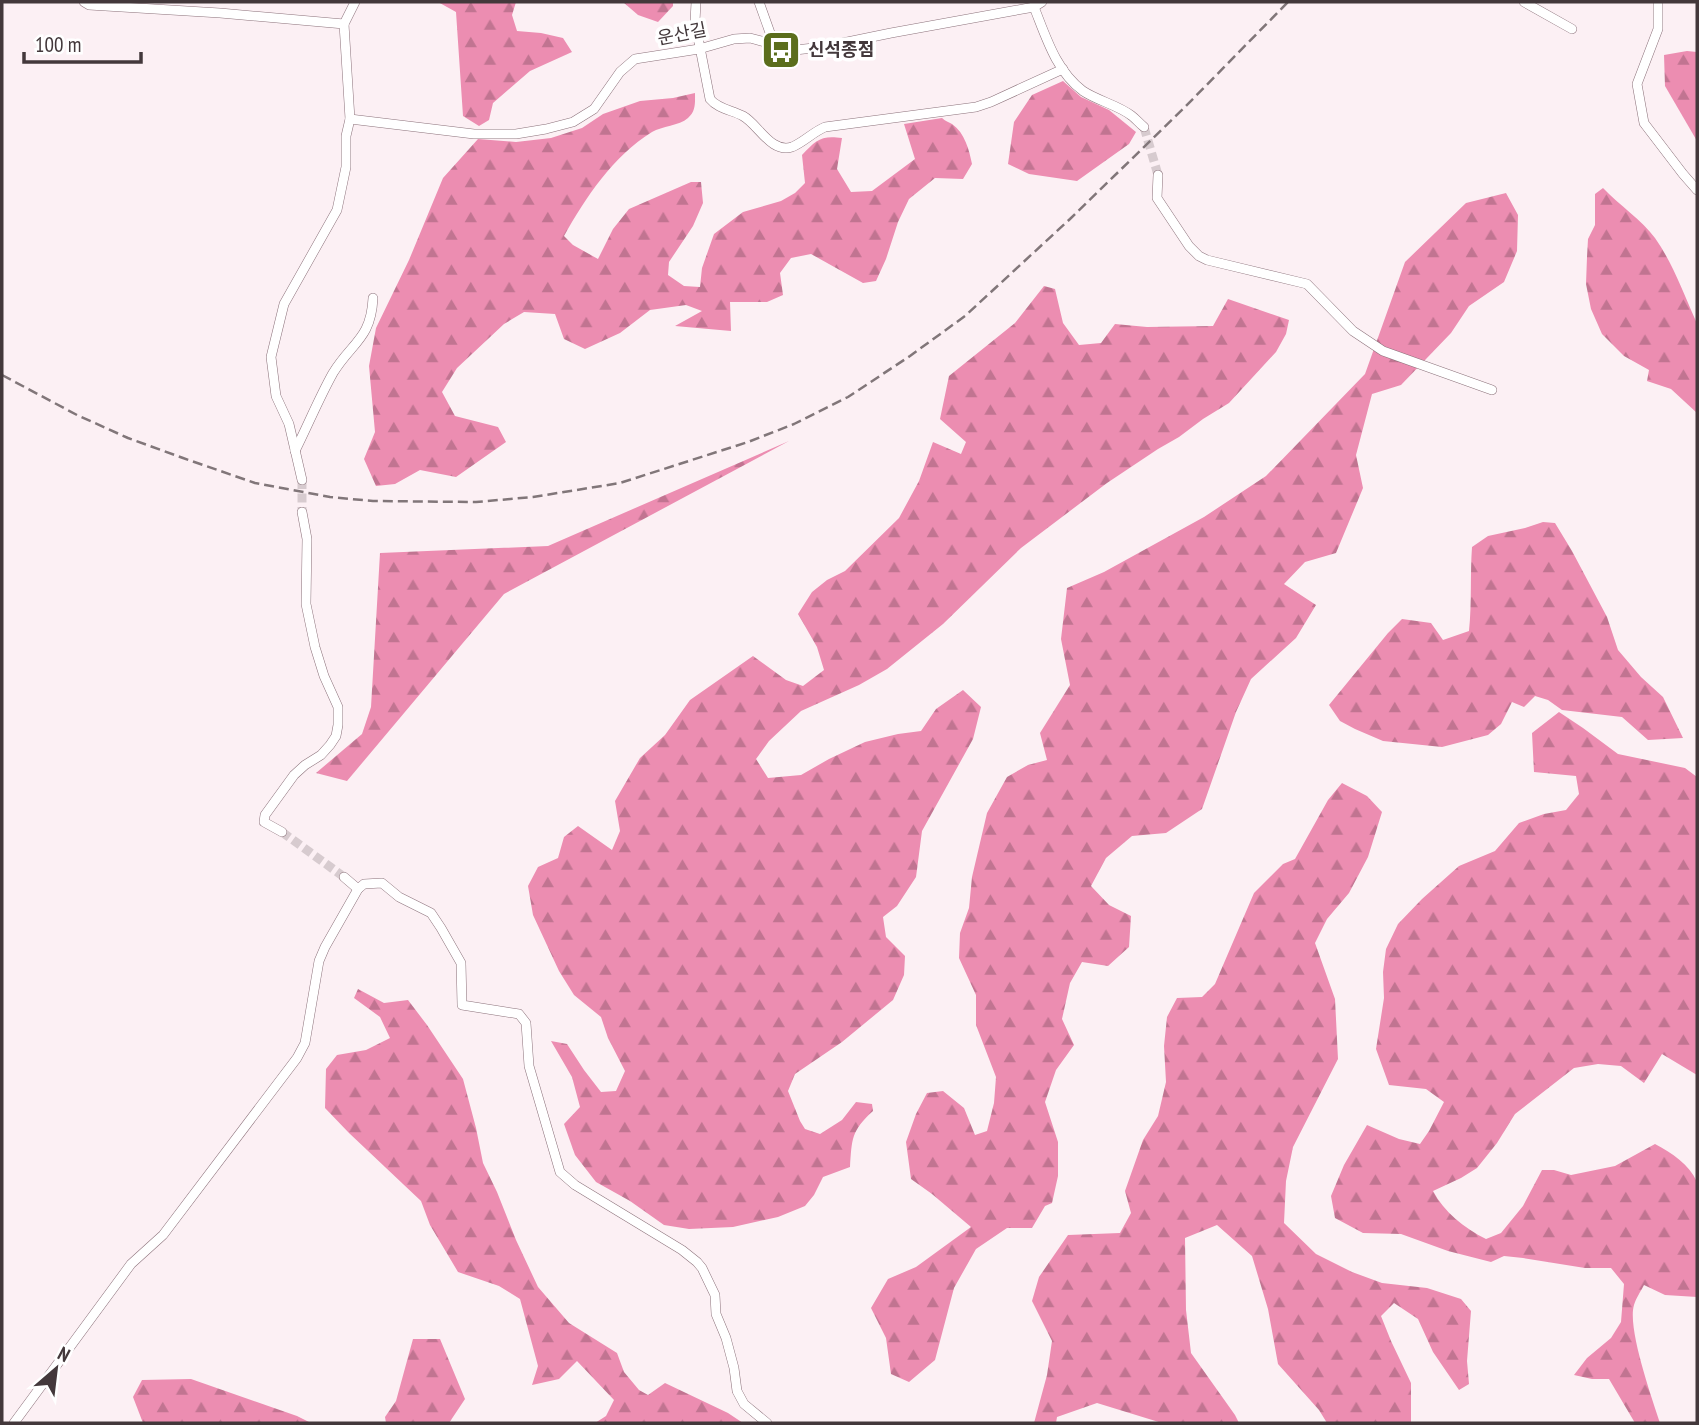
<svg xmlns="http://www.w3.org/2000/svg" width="1699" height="1425" font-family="'PT Sans Narrow','Noto Sans KR',sans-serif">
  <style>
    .forest { fill: url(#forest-firs) }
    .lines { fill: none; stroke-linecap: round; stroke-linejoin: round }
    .street-tunnel { stroke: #d7cbcf; stroke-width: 9; stroke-dasharray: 9 4.5; stroke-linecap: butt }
    .street-casing { stroke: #8c727b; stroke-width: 10 }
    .street { stroke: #fff; stroke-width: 9 }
    .rail { stroke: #817679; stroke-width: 2.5; stroke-dasharray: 10 5; stroke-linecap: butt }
    .labels { text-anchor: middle; stroke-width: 7; stroke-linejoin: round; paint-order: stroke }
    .street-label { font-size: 18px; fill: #43383b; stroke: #fff }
    .poi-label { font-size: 18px; font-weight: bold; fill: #43383b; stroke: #fff; text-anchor: start }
  </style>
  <defs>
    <pattern id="forest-firs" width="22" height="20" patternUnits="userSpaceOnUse" patternTransform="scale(1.75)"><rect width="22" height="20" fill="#ec8db1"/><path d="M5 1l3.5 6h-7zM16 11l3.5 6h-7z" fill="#c17491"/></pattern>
  </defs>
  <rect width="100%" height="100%" fill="#fcf0f4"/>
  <g class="forest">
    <polygon points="438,2 516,2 512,15 517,31 541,33 563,38 572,52 530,71 493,103 489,120 479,126 463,116 456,12"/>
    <polygon points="623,2 673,2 673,6 658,22 638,15"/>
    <polygon points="1687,51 1697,52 1697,141 1665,86 1664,55"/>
    <polygon points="1063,81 1081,97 1109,110 1136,132 1129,144 1077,181 1029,174 1008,164 1014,122 1032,95"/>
    <path d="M695 93C695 103 696 111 688 118 679 126 662 126 652 132 613 156 586 197 564 236L573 245 598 259 613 229 629 209 691 182H701L703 203 693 226 669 262 668 275 684 286 700 287 702 268 714 234 743 212 781 201 795 193 805 183 802 155C816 140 821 135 842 138L837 169 851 192 872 191 915 159 904 124 942 118C945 121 949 122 952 124 965 133 969 150 972 164L963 179 935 178 909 199 898 222 886 259 876 281 863 283 811 254 791 258 780 273 783 295 767 302H730L731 331 675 326 702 311 686 305 650 310 620 333 585 349 564 339 555 314 524 312 504 324 457 368 442 392 455 416 498 427 506 442 456 477 420 470 395 484 376 486 364 459 375 432 369 366 376 328 409 260 443 178 478 139 516 142 551 138 582 128 603 114 640 101 673 98Z"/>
    <path d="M1603 188C1619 205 1642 220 1655 238 1672 262 1683 292 1695 319L1697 324V413L1671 389 1647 381 1649 370 1624 356 1602 334 1591 309 1586 284 1587 257 1588 239 1595 225V194Z"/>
    <polygon points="1506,193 1518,215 1517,251 1504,282 1469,306 1451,333 1401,385 1372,394 1356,455 1363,488 1336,553 1305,562 1284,584 1316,605 1296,638 1251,679 1236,712 1202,809 1166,833 1132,836 1106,858 1091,886 1109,905 1131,916 1129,947 1108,966 1082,962 1070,983 1062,1019 1074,1045 1056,1070 1045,1102 1058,1142 1058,1176 1052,1203 1045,1206 1032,1228 1007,1228 976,1249 954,1288 935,1360 909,1382 891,1374 886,1338 871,1308 888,1279 916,1267 971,1227 932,1194 911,1179 906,1142 916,1114 927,1093 943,1091 964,1108 975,1135 987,1131 994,1103 996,1077 976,1025 976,995 959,958 960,933 969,908 972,877 987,813 1007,777 1028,765 1047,760 1040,733 1070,685 1061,639 1067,588 1104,572 1204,517 1266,476 1365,374 1405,262 1466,203"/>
    <path d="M1044 286 1055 289 1063 323 1079 345 1101 343 1115 324 1147 327 1213 326 1228 299 1289 320 1286 334 1276 352 1229 403 1203 419 1179 437 1158 449 1107 483 1021 548 943 624 887 669 859 685 801 711 769 741 756 759 768 778 801 775 829 759 865 742 898 734 921 731 936 709 963 690 981 707 973 739 922 831 916 877 897 906 883 917 886 937 905 956 904 975 893 1000 842 1042 795 1074 788 1091 800 1121 805 1129 820 1134 842 1120 856 1102 872 1104 873 1111C851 1131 852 1139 850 1167L823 1177 814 1195 805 1206 778 1217 733 1227 689 1229 664 1225 630 1201 596 1182 575 1155 564 1124 580 1107 572 1077 551 1041 567 1044 584 1070 601 1092 616 1091 625 1071 608 1038 601 1017 574 995 559 971 533 915 528 886 538 867 558 858 564 837 578 826 612 850 620 831 615 801 640 758 665 735 690 700 753 656 786 680 803 686 824 670 817 647 798 614 812 592 827 580 845 571 899 518 919 481 933 442 961 454 966 442 940 419 949 376 1015 323Z"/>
    <polygon points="789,441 504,594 347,781 316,773 362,734 371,707 380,553 548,546"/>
    <path d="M1543 522 1555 523 1572 551 1607 617 1618 650 1641 677 1663 697 1683 738 1648 740 1622 717 1562 710 1548 700 1535 696 1524 707 1512 702 1501 724 1488 735 1442 747 1383 741 1355 729 1340 721 1329 705 1388 633 1402 619 1431 623 1443 640 1469 631C1472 603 1470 575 1472 547L1488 536 1525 528Z"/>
    <path d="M1559 712 1583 728 1618 754 1685 768 1697 777V1075L1662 1054 1644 1083 1621 1066 1598 1064 1574 1068 1515 1114 1497 1143 1477 1168 1461 1178 1433 1191C1444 1212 1464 1228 1486 1239L1501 1233 1523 1206 1542 1170H1554L1571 1175 1615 1166 1655 1144C1672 1153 1689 1164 1697 1182V1297L1665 1295 1644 1285C1641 1291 1636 1298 1634 1305 1627 1328 1652 1398 1660 1423H1635L1609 1379H1592L1574 1375 1587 1358 1611 1338 1621 1322 1624 1284 1611 1268H1585L1523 1258 1504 1256 1491 1262 1448 1251 1401 1234 1363 1233 1335 1218 1331 1196 1344 1165 1367 1125 1399 1139 1420 1144 1429 1131 1444 1102 1426 1089 1389 1085 1376 1049 1384 998 1383 972 1386 949 1398 924 1422 899 1459 866 1495 851 1519 823 1544 814 1566 810 1579 794 1576 776 1534 772 1532 733Z"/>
    <polygon points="1342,783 1367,796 1382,812 1368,857 1349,893 1327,919 1315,943 1335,999 1338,1059 1293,1147 1286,1181 1284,1223 1316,1254 1352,1272 1382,1283 1427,1288 1461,1299 1471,1311 1467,1361 1469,1384 1459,1390 1433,1352 1418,1319 1394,1303 1381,1316 1391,1341 1411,1383 1411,1423 1327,1423 1319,1410 1278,1364 1268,1309 1252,1256 1217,1225 1185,1238 1186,1310 1191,1353 1235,1415 1239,1423 1162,1423 1097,1403 1057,1417 1056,1423 1034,1423 1047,1375 1052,1341 1032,1301 1039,1277 1068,1235 1120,1233 1131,1213 1125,1191 1143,1140 1158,1116 1166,1082 1164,1046 1167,1017 1177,998 1202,997 1215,984 1254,893 1283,864 1295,859 1328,800"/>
    <polygon points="358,989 384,1003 408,1000 427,1025 463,1079 476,1128 483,1163 497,1192 516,1240 538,1287 569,1323 617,1353 624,1372 639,1390 648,1395 665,1383 728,1413 743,1423 595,1423 606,1416 614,1400 577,1361 559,1379 532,1385 538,1366 520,1299 499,1286 458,1272 430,1225 421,1201 349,1133 325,1108 326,1069 337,1055 366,1050 390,1038 380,1017 354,998"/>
    <polygon points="413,1339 440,1339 465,1399 449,1423 386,1423 385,1417 396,1401"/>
    <polygon points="191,1379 297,1416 311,1423 143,1423 133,1397 142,1380"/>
  </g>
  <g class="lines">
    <g class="street-tunnel">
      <polyline points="1144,127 1158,175"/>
      <polyline points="302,480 302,512"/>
      <polyline points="282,832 344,877"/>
    </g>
    <g class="street-casing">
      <g id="street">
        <polyline points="84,2 89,5 220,13 344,24 350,119 346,136 346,167 337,210 284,304 271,357 276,396 289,424 302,480"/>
        <path d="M696 2 695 22 710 99C718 109 732 110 743 116 758 124 771 154 792 147 804 142 813 132 825 127L976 107 991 102 1063 69"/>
        <polyline points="759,2 774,44"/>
        <polyline points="1524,2 1572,29"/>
        <polyline points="1658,2 1658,29 1637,84 1644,123 1683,174 1697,190"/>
        <path d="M1034 7C1046 37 1056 71 1083 91 1098 101 1118 105 1132 116 1136 119 1140 124 1144 127"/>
        <polyline points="344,24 355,2"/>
        <polyline points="350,119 474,134 516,134 546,129 573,122 594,109 620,72 635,59 699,49 734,39 750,38 795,50 823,47 891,33 1034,7 1042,2"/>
        <polyline points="1158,175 1157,198 1189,246 1199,256 1207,260 1307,284 1353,331 1383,351 1492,390"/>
        <path d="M295 451C308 425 319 398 333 373 352 342 371 339 373 298"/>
        <polyline points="282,832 264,822 265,815 294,775 305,765 321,755 330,745 336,736 338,725 338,707 324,676 315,647 306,604 307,539 302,512"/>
        <polyline points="344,877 358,889 364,884 382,883 399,897 431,913 441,928 461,963 462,1005 519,1014 526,1023 529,1066 560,1172 575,1185 682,1250 697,1262 702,1268 715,1295 716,1314 726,1338 734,1368 737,1391 744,1404 767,1423"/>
        <polyline points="14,1423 131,1264 163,1235 297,1058 305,1043 319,961 325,947 358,889"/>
      </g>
    </g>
    <use href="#street" class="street"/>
    <polyline class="rail" points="2,375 77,415 128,438 183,458 255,483 330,497 373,501 476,502 533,497 620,483 748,442 794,424 848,397 910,356 965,316 1070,219 1184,108 1288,2"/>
  </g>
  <defs>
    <g id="bus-square" transform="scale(2.0125)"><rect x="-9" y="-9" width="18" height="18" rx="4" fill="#5b6e1c" stroke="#fff"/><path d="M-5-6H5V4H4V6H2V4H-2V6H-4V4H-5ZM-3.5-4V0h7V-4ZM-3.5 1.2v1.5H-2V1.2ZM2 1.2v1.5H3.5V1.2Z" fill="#fff"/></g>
  </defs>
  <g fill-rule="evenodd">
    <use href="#bus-square" x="781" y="50"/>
  </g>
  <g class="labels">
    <g class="street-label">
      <text transform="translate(682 34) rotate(-11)" y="6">운산길</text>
    </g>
    <g class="poi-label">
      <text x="808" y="56">신석종점</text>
    </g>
  </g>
  <rect width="1699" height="1425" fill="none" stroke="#43383b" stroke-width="7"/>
  <g transform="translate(56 1369) rotate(28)" stroke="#ffffff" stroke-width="5" paint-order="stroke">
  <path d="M0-5L12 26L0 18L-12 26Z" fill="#43383b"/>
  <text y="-10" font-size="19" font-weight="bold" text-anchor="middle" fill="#43383b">N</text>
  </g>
  <path d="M24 52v10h117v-10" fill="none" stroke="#43383b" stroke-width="3.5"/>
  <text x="35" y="52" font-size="21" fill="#43383b" stroke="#ffffff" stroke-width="5" paint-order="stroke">100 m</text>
</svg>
